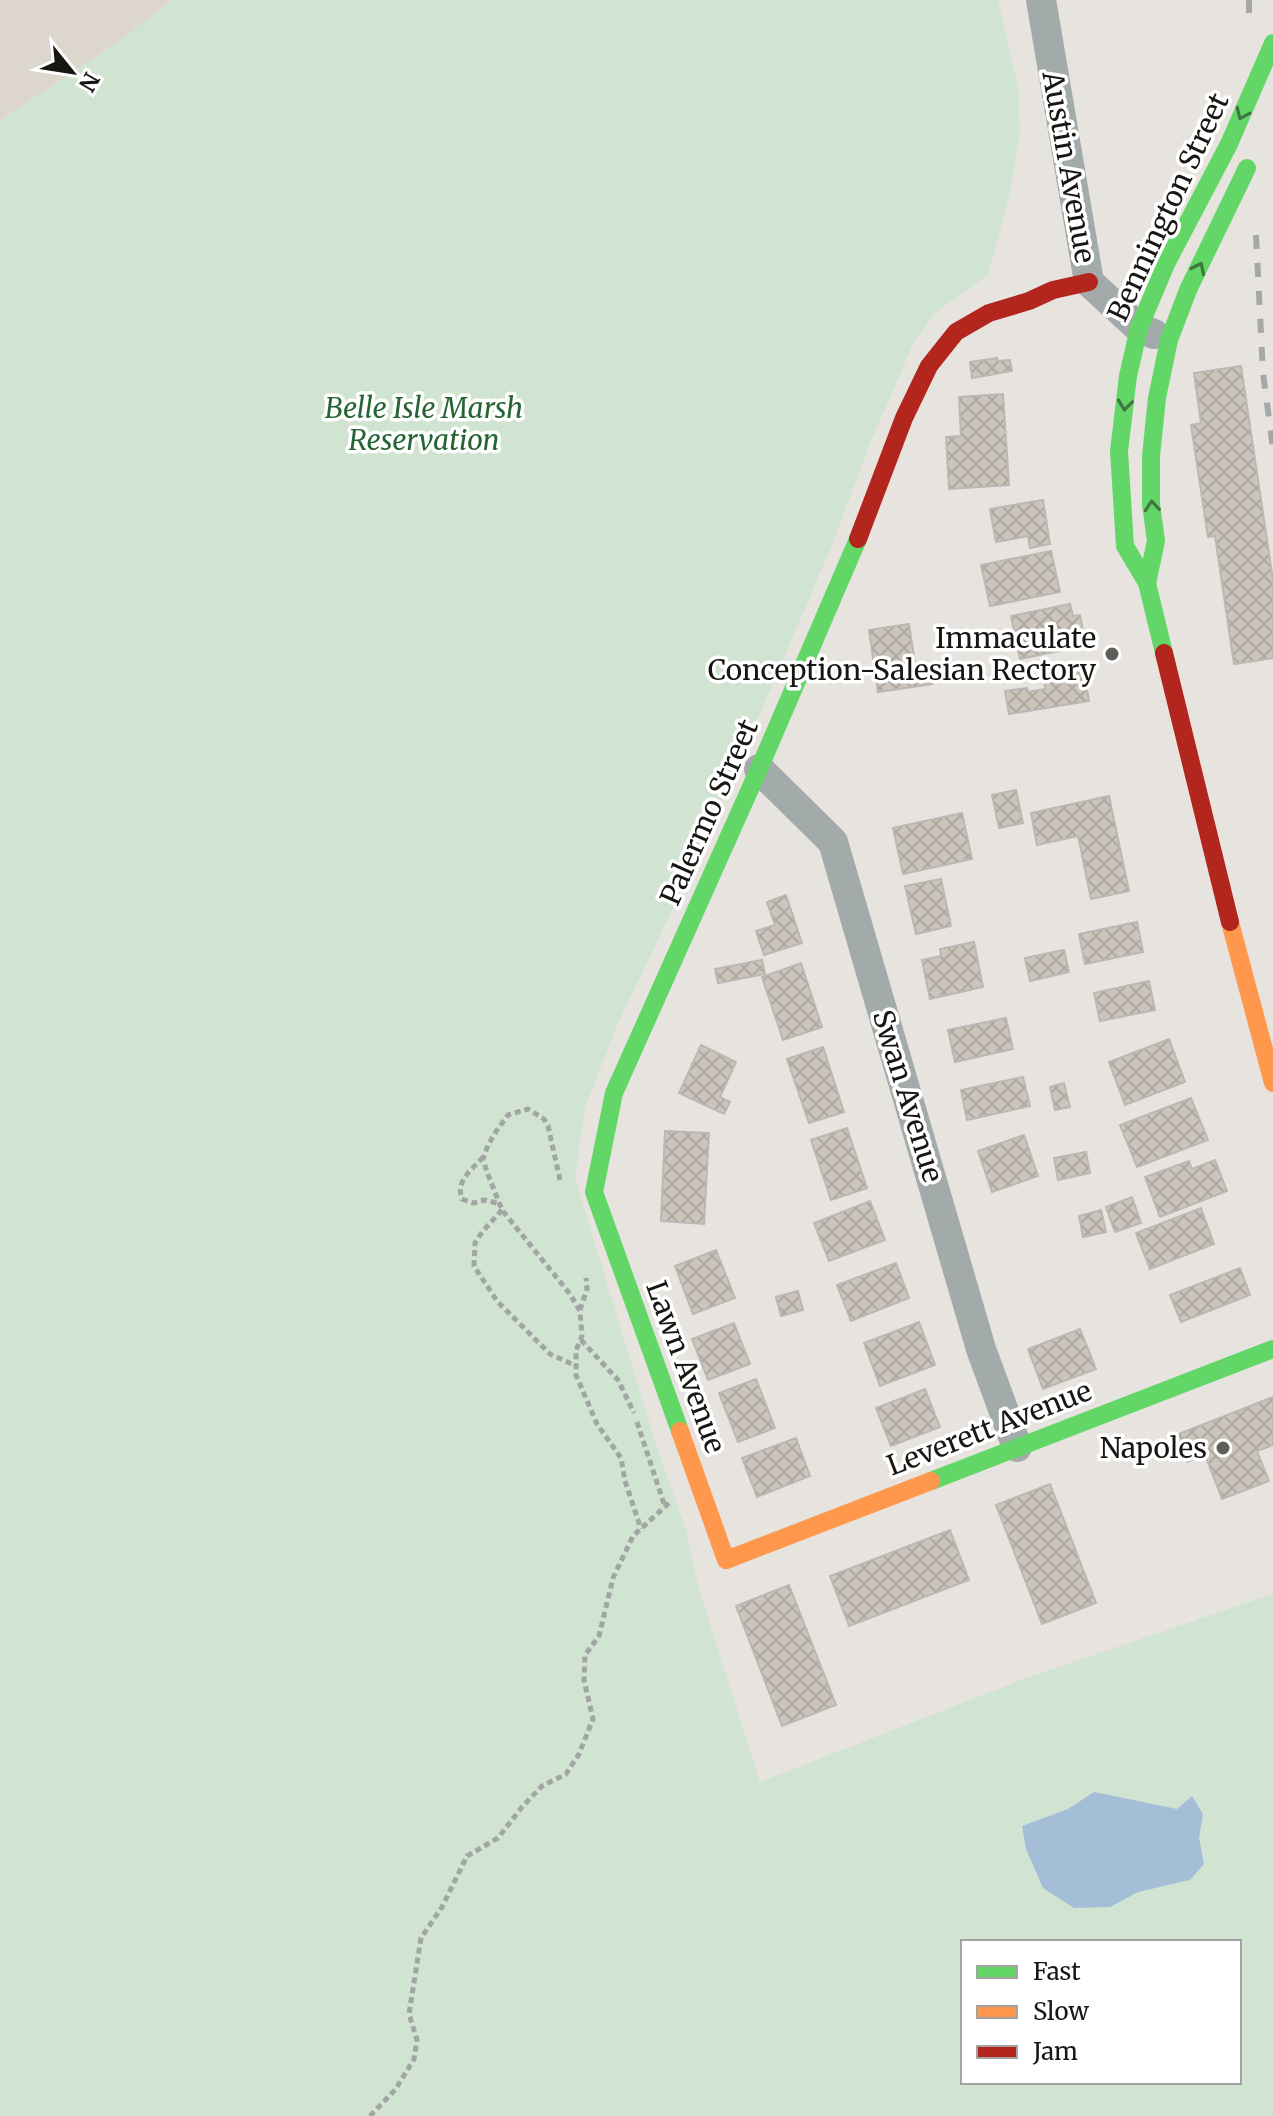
<svg xmlns="http://www.w3.org/2000/svg" width="1273" height="2116" font-family="Merriweather,serif">
  <style>
    .built { fill: #dcd6cc }
    .green { fill: #d1e3d1; fill-rule: evenodd }
    .water { fill: #a5bed8 }
    .building { fill: url(#building-cross-hatch); stroke: #bab7b5; stroke-width: 2 }
    .lines { fill: none; stroke-linecap: round; stroke-linejoin: round }
    .path { stroke: #a1a5a4; stroke-width: 5; stroke-dasharray: 6 4; stroke-linecap: butt }
    .street { stroke: #a2aaaa; stroke-width: 30 }
    .fast { stroke: #63d668; stroke-width: 18 }
    .slow { stroke: #ff974d; stroke-width: 18 }
    .jam { stroke: #b3261e; stroke-width: 18 }
    .rail { stroke: #a6a8a6; stroke-width: 6; stroke-dasharray: 14 14; stroke-linecap: butt }
    .oneway { stroke: #3e763e }
    .poi-dot { fill: #605e5b; stroke: #fff; stroke-width: 3 }
    .labels { text-anchor: middle; stroke-width: 7; stroke-linejoin: round; paint-order: stroke }
    .street-label { font-size: 28px; fill: #181613; stroke: #fff }
    .park-label { font-size: 28px; font-style: italic; fill: #266434; stroke: #fff }
    .poi-label { font-size: 28px; fill: #181613; stroke: #fff; text-anchor: end }
  </style>
  <defs>
    <pattern id="building-cross-hatch" width="8" height="8" patternUnits="userSpaceOnUse" patternTransform="scale(2)"><rect width="8" height="8" fill="#ccc5bb"/><path d="M0 0l8 8M0 8l8-8" fill="none" stroke="#aea8a0"/></pattern>
  </defs>
  <rect width="100%" height="100%" fill="#e7e4e0"/>
  <polygon class="built" points="0,0 172,0 125,37 0,121"/>
  <path class="green" d="M172 0H998L1018 87 1020 132 1011 190 988 275 935 313 913 344 869 446 830 550 771 688 677 900 618 1023 586 1105 580 1141 575 1178 654 1438 686 1530 698 1586 760 1782 1026 1678 1273 1594V2116H0V121L125 37ZM963 1942H1239V2082H963Z"/>
  <polygon class="water" points="1094,1792 1177,1809 1192,1796 1203,1814 1199,1838 1204,1864 1190,1880 1138,1892 1110,1907 1074,1908 1043,1888 1026,1849 1022,1826 1068,1809"/>
  <g class="building">
    <polygon points="997,358 997,361 1010,360 1012,371 972,378 970,362"/>
    <polygon points="1241,366 1273,580 1273,658 1234,664 1215,536 1208,537 1191,425 1201,423 1194,373"/>
    <polygon points="1003,394 1009,485 949,489 946,437 961,436 959,397"/>
    <polygon points="1043,500 1050,544 1030,548 1028,536 996,542 990,509"/>
    <polygon points="1051,551 1060,592 990,606 981,565"/>
    <polygon points="1070,604 1073,616 1080,615 1086,645 1020,659 1011,616"/>
    <polygon points="909,624 916,670 931,667 933,684 878,692 869,630"/>
    <polygon points="1084,672 1089,701 1009,714 1005,691 1027,688 1028,692 1045,689 1044,678"/>
    <polygon points="1016,790 1023,823 999,828 992,795"/>
    <polygon points="1109,796 1129,891 1091,899 1078,836 1037,845 1031,813"/>
    <polygon points="962,813 972,859 903,874 893,828"/>
    <polygon points="941,879 951,926 916,934 905,886"/>
    <polygon points="786,895 802,943 764,955 756,931 775,925 767,902"/>
    <polygon points="1137,922 1143,952 1085,964 1079,934"/>
    <polygon points="974,942 983,987 930,999 922,960 941,956 940,949"/>
    <polygon points="1064,950 1069,972 1030,981 1025,958"/>
    <polygon points="762,960 765,974 718,983 715,969"/>
    <polygon points="801,963 822,1027 783,1040 762,977"/>
    <polygon points="1149,981 1155,1010 1100,1021 1094,993"/>
    <polygon points="1006,1018 1013,1049 955,1062 948,1030"/>
    <polygon points="1169,1039 1185,1082 1125,1105 1109,1062"/>
    <polygon points="701,1045 736,1062 720,1097 730,1102 724,1114 679,1093"/>
    <polygon points="823,1047 844,1112 809,1123 787,1059"/>
    <polygon points="1023,1077 1030,1106 967,1120 961,1090"/>
    <polygon points="1064,1083 1070,1107 1055,1110 1050,1087"/>
    <polygon points="1191,1098 1208,1140 1137,1167 1120,1125"/>
    <polygon points="847,1128 867,1188 831,1200 811,1140"/>
    <polygon points="665,1131 709,1133 704,1224 661,1221"/>
    <polygon points="1024,1135 1038,1176 992,1192 978,1151"/>
    <polygon points="1086,1152 1090,1173 1058,1180 1054,1158"/>
    <polygon points="1215,1160 1227,1191 1160,1217 1145,1177 1189,1161 1192,1169"/>
    <polygon points="1132,1197 1141,1223 1115,1232 1106,1207"/>
    <polygon points="870,1201 885,1240 829,1261 814,1223"/>
    <polygon points="1201,1208 1214,1244 1150,1269 1136,1233"/>
    <polygon points="1101,1210 1106,1232 1083,1237 1079,1216"/>
    <polygon points="716,1250 735,1298 693,1314 675,1266"/>
    <polygon points="896,1263 909,1298 851,1321 837,1285"/>
    <polygon points="1240,1268 1250,1295 1181,1322 1170,1295"/>
    <polygon points="798,1291 803,1310 781,1316 776,1297"/>
    <polygon points="919,1322 935,1365 880,1386 864,1343"/>
    <polygon points="734,1323 750,1364 708,1380 692,1339"/>
    <polygon points="1080,1329 1096,1369 1043,1389 1028,1349"/>
    <polygon points="756,1379 775,1428 738,1442 719,1393"/>
    <polygon points="925,1389 940,1427 891,1446 876,1408"/>
    <polygon points="1273,1397 1273,1445 1257,1451 1269,1481 1222,1499 1205,1455 1187,1462 1176,1435"/>
    <polygon points="796,1438 810,1476 757,1497 742,1458"/>
    <polygon points="1050,1484 1096,1603 1042,1624 996,1505"/>
    <polygon points="950,1530 969,1580 849,1626 830,1576"/>
    <polygon points="789,1585 836,1705 782,1726 736,1606"/>
  </g>
  <g class="lines">
    <g class="path">
      <path d="M483 1157C472 1170 455 1181 462 1199L473 1203 485 1200 500 1204"/>
      <polyline points="560,1180 548,1126 544,1119 528,1109 508,1115 497,1130 488,1145 483,1159 487,1172 502,1210 570,1294 580,1311 582,1336 576,1350 576,1375 597,1424 621,1458 625,1481 641,1529"/>
      <polyline points="502,1210 482,1232 475,1243 474,1266 497,1301 550,1354 576,1366"/>
      <polyline points="580,1310 587,1289 586,1278"/>
      <polyline points="581,1340 618,1380 634,1413"/>
      <polyline points="637,1422 665,1507"/>
      <polyline points="370,2116 395,2090 414,2059 417,2040 409,2014 421,1938 442,1907 467,1856 498,1838 522,1807 542,1786 566,1774 579,1754 593,1719 584,1680 585,1655 599,1636 613,1578 633,1536 671,1501"/>
    </g>
    <g class="street">
      <polyline points="1041,0 1089,282 1139,328 1154,334"/>
      <polyline points="759,769 833,842 981,1349 1017,1447"/>
    </g>
    <g class="fast">
      <polyline points="1147,583 1156,541 1151,504 1151,456 1157,398 1169,340 1188,290 1247,168"/>
      <polyline points="1164,653 1147,583 1125,546 1119,451 1128,376 1139,328 1166,264 1229,144 1273,43"/>
      <polyline points="680,1431 594,1192 614,1093 759,769 858,539"/>
      <polyline points="931,1481 1273,1349"/>
    </g>
    <g class="slow">
      <polyline points="1230,922 1273,1083"/>
      <polyline points="680,1431 726,1560 931,1481"/>
    </g>
    <g class="jam">
      <polyline points="858,539 904,418 929,366 956,332 989,313 1029,301 1053,290 1089,282"/>
      <polyline points="1164,653 1230,922"/>
    </g>
    <g class="rail">
      <polyline points="1249,0 1249,13"/>
      <polyline points="1256,235 1263,373 1273,449"/>
    </g>
  </g>
  <defs><path id="oneway-chevron" d="M-2-3.5L2.5 0L-2 3.5" fill="none" stroke-width="1.6" stroke-linecap="round" stroke-linejoin="round" transform="scale(2)"/></defs>
  <g class="oneway">
    <use href="#oneway-chevron" transform="translate(1242 114) rotate(114)"/>
    <use href="#oneway-chevron" transform="translate(1199 268) rotate(-64)"/>
    <use href="#oneway-chevron" transform="translate(1125 405) rotate(97)"/>
    <use href="#oneway-chevron" transform="translate(1152 506) rotate(-95)"/>
  </g>
  <g class="poi-dot">
    <circle cx="1112" cy="654" r="8"/>
    <circle cx="1223" cy="1448" r="8"/>
  </g>
  <g class="labels">
    <g class="street-label">
      <text transform="translate(1069 167) rotate(80)" y="10">Austin Avenue</text>
      <text transform="translate(1168 207) rotate(-65)" y="10">Bennington Street</text>
      <text transform="translate(709 812) rotate(-66)" y="10">Palermo Street</text>
      <text transform="translate(908 1096) rotate(73)" y="10">Swan Avenue</text>
      <text transform="translate(686 1367) rotate(70)" y="10">Lawn Avenue</text>
      <text transform="translate(989 1428) rotate(-21)" y="10">Leverett Avenue</text>
    </g>
    <g class="park-label">
      <text x="424" y="418">Belle Isle Marsh<tspan x="424" dy="32">Reservation</tspan></text>
    </g>
    <g class="poi-label">
      <text x="1096" y="648">Immaculate<tspan x="1096" dy="32">Conception-Salesian Rectory</tspan></text>
      <text x="1207" y="1458">Napoles</text>
    </g>
  </g>
  <rect x="961" y="1940" width="280" height="144" fill="#ffffff" stroke="#a3a2a1" stroke-width="2"/>
  <rect x="977" y="1966" width="40" height="12" fill="#63d668" stroke="#a3a2a1" stroke-width="2"/>
  <text x="1033" y="1980" font-size="24" fill="#181613">Fast</text>
  <rect x="977" y="2006" width="40" height="12" fill="#ff974d" stroke="#a3a2a1" stroke-width="2"/>
  <text x="1033" y="2020" font-size="24" fill="#181613">Slow</text>
  <rect x="977" y="2046" width="40" height="12" fill="#b3261e" stroke="#a3a2a1" stroke-width="2"/>
  <text x="1033" y="2060" font-size="24" fill="#181613">Jam</text>
  <g transform="translate(72 72) rotate(120)" stroke="#ffffff" stroke-width="6" paint-order="stroke">
  <path d="M0-6L14 30L0 20L-14 30Z" fill="#181613"/>
  <text y="-12" font-size="22" font-weight="bold" text-anchor="middle" fill="#181613">N</text>
  </g>
</svg>
